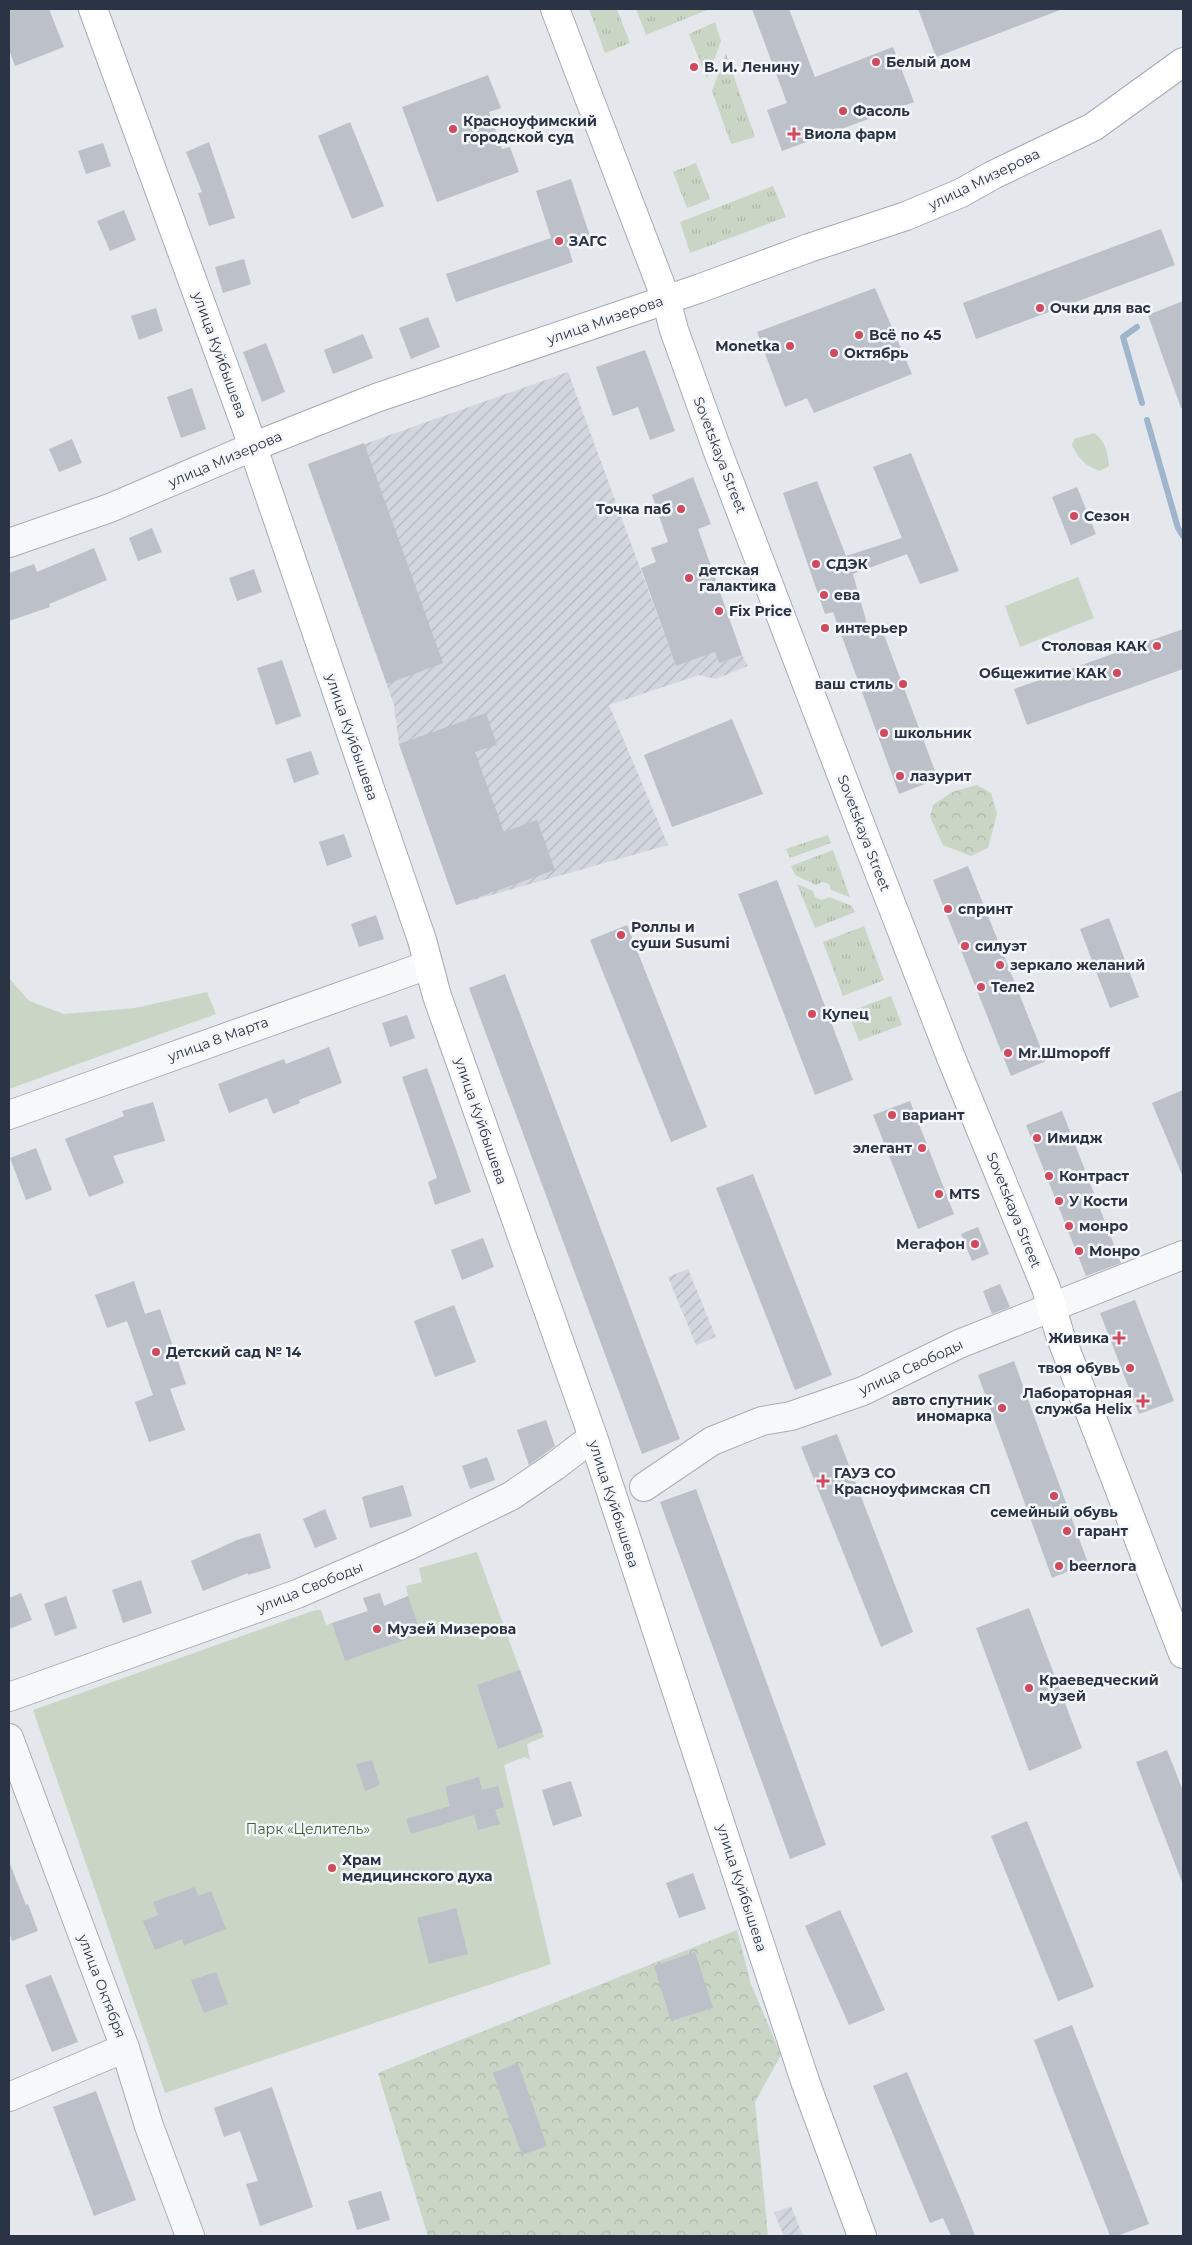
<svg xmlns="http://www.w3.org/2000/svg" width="1192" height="2245" font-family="Montserrat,sans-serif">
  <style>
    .industrial { fill: url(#industrial-furrows) }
    .grass { fill: url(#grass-tufts) }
    .forest { fill: url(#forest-crowns) }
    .park { fill: #c9d6c5 }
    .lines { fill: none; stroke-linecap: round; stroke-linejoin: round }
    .stream { stroke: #9fb5cb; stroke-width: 6 }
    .building { fill: #bbc0c9 }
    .minor-casing { stroke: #a9aeb6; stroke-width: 30 }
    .major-casing { stroke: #a3abb8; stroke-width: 30 }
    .minor { stroke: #f7f8fa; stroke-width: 28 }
    .major { stroke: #fff; stroke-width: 28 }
    .poi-dot { fill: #d0495e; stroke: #f4f6f9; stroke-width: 2 }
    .labels { text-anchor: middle; stroke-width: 5; stroke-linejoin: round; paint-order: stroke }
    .poi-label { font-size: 14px; font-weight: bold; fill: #2b3444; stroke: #f4f6f9; text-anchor: start }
    .street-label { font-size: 14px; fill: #2b3444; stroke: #f4f6f9 }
    .park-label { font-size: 14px; fill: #406038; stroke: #f4f6f9 }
  </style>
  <defs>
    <pattern id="industrial-furrows" width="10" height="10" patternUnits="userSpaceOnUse" patternTransform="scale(1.25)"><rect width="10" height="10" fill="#d2d6de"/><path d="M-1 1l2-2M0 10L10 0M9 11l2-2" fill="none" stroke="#b4b8c0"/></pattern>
    <pattern id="grass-tufts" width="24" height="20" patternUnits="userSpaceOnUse" patternTransform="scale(1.25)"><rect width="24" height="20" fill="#c9d6c5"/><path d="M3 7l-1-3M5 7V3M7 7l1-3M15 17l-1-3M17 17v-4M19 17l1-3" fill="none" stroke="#adb8aa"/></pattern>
    <pattern id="forest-crowns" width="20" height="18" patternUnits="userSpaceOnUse" patternTransform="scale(1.25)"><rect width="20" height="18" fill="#c9d6c5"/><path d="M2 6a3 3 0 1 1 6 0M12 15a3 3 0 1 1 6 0" fill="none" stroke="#adb8aa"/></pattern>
  </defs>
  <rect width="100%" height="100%" fill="#e4e7ec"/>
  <g class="industrial">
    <polygon points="568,372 676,666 715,652 719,663 742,655 748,666 716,679 699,675 609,705 668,845 456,905 399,744 394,705 308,464"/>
    <polygon points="688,1269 716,1337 696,1345 668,1277"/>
    <polygon points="791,2206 803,2236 784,2236 774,2213"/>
  </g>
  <g class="grass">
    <polygon points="589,9 617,9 630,43 605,53"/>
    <polygon points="636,9 707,9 707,10 646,35"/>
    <polygon points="715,22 721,41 707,79 689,34"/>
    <polygon points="726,54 755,137 731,144 712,91"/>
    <polygon points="696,163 710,199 687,208 673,172"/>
    <polygon points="773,186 786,217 690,253 680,222"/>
    <polygon points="828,835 831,843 790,858 786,849"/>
    <polygon points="833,850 850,897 831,890 829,884 823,882 816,885 795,875 791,866"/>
    <polygon points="797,884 813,891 815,897 822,900 829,897 852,906 855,912 815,928"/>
    <polygon points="864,926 884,980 843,996 823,942"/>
    <polygon points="891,996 902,1025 859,1041 848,1012"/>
  </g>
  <g class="forest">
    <polygon points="977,785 991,793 997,814 988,848 971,856 943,845 930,817 933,805 952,792"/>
    <polygon points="737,1930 751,1984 781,2055 755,2102 768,2236 428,2236 378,2073"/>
  </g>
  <g class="park">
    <path d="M1094 433C1105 440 1108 453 1109 466L1100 471C1085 466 1079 459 1072 445L1074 439Z"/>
    <polygon points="1078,577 1094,618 1020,647 1005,606"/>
    <polygon points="9,978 29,1001 64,1014 135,1008 207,992 216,1014 9,1089"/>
    <polygon points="477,1552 544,1737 527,1744 530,1760 525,1757 504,1765 551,1964 165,2093 33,1710 315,1610 321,1610 326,1625 368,1611 363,1598 380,1593 384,1606 408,1596 406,1586 422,1582 419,1568"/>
  </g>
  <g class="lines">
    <g class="stream">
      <polyline points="1137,327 1123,337 1142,403"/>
      <polyline points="1147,420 1178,528 1183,536"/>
    </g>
  </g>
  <g class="building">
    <polygon points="9,9 49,9 64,47 15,66 9,50"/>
    <polygon points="752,9 789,9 815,77 893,47 914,102 782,151 767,110 787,103"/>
    <polygon points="918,9 1060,9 1060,10 936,57"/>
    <polygon points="488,75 501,108 489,112 502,149 510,147 519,172 437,202 402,107"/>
    <polygon points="350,122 384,206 352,219 318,136"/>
    <polygon points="209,142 235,218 209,226 198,193 202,192 186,152"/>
    <polygon points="103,143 111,166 86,174 78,151"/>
    <polygon points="571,179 590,236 567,243 573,262 456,302 446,274 551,238 536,191"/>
    <polygon points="124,210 136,240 110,251 97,221"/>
    <polygon points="1161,229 1175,265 976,339 963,303"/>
    <polygon points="244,259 251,284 223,293 215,267"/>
    <polygon points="875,288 912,374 814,413 807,398 785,407 757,332"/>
    <polygon points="1183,301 1183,408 1181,408 1148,315"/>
    <polygon points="156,308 163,331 139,340 131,316"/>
    <polygon points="428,317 440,347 411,359 399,328"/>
    <polygon points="363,334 373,358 333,374 324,350"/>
    <polygon points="266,343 285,392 262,402 243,352"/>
    <polygon points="645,350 675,431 650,440 638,407 613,416 596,367"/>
    <polygon points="192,388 206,429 181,438 167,397"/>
    <polygon points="72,439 82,463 59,472 49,449"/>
    <polygon points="364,443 443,663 387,684 308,464"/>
    <polygon points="911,453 959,571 920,584 907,554 853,574 869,631 881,627 938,779 899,794 833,612 825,614 783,493 817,481 846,556 902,538 873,467"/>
    <polygon points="693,477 711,524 698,529 742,655 719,663 715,652 676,666 641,568 656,562 651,548 668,542 652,495"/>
    <polygon points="1077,487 1096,534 1071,545 1052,497"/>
    <polygon points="152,528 162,552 138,561 129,538"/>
    <polygon points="94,548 107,580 49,604 50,607 9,621 9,573 34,564 37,572"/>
    <polygon points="254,569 262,592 237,601 229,578"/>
    <polygon points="1183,629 1183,669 1027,725 1014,689"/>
    <polygon points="282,660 301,716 276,725 257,668"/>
    <polygon points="486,713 497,745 475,752 504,832 537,820 555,870 456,905 399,744"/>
    <polygon points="732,719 763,794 672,827 644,755"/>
    <polygon points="311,751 319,774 294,783 286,759"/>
    <polygon points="344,834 352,857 327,866 319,842"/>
    <polygon points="968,866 1046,1061 1011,1076 933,880"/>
    <polygon points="777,880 853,1080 815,1095 738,894"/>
    <polygon points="376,915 384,939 359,947 351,924"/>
    <polygon points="1109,918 1139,997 1110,1008 1080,929"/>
    <polygon points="627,925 707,1127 671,1142 590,940"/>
    <polygon points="505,974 680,1439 642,1454 469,988"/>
    <polygon points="407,1015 415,1038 390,1047 382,1023"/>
    <polygon points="329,1047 342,1083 299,1100 300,1103 273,1114 267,1098 229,1113 218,1084 284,1059 286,1064"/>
    <polygon points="427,1068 471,1192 435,1205 428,1182 437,1178 402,1077"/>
    <polygon points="1183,1090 1183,1177 1152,1103"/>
    <polygon points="910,1101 954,1214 918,1229 873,1115"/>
    <polygon points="153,1102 165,1141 113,1156 124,1183 89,1197 65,1139 124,1116 122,1111"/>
    <polygon points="1062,1111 1121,1263 1086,1276 1026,1125"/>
    <polygon points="36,1148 52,1190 26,1200 10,1158"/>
    <polygon points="753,1174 832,1375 795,1390 716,1188"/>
    <polygon points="978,1227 989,1254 972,1261 961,1234"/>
    <polygon points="483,1238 494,1267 462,1280 451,1250"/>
    <polygon points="134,1281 145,1314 160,1309 186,1384 170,1389 185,1430 149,1442 135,1402 153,1395 127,1321 107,1328 95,1295"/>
    <polygon points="1000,1284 1010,1307 992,1314 983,1291"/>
    <polygon points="1135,1300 1174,1401 1139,1414 1100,1313"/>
    <polygon points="454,1305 476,1362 435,1377 414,1321"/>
    <polygon points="1014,1361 1088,1563 1052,1578 978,1375"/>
    <polygon points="546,1420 555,1446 529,1465 517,1430"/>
    <polygon points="837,1434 913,1632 881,1647 801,1447"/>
    <polygon points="487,1457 495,1480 470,1489 462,1466"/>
    <polygon points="403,1485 412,1516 370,1528 362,1497"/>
    <polygon points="696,1489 826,1845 790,1859 660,1502"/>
    <polygon points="325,1509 337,1539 315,1548 303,1519"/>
    <polygon points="260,1533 271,1568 248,1575 248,1573 203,1591 191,1561 237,1540"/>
    <polygon points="141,1580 152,1613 123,1623 112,1590"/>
    <polygon points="21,1593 32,1620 9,1629 9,1598"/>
    <polygon points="380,1593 384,1606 408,1596 421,1634 345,1661 332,1623 368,1611 363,1598"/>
    <polygon points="66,1596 77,1628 55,1636 44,1604"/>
    <polygon points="1029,1608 1082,1748 1029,1771 976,1628"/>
    <polygon points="520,1670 543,1732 498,1749 477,1685"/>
    <polygon points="1167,1750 1183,1791 1182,1882 1136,1762"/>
    <polygon points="372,1760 380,1785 365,1791 356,1764"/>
    <polygon points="479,1777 482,1790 498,1786 504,1807 495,1810 500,1824 478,1830 474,1815 411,1834 406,1819 450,1806 445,1787"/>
    <polygon points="571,1781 582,1816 553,1826 542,1790"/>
    <polygon points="1027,1821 1094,1987 1058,2001 991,1836"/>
    <polygon points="9,1864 10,1864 26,1905 28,1904 38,1931 12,1941 9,1932"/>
    <polygon points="693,1873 706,1909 679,1918 666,1883"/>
    <polygon points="195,1887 198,1896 211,1891 226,1929 184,1945 182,1939 155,1950 143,1921 158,1915 153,1902"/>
    <polygon points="456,1908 468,1954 429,1964 417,1918"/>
    <polygon points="840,1910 885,2010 849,2025 805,1926"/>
    <polygon points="695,1952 713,2008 671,2021 654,1966"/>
    <polygon points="216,1972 228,2004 204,2013 191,1980"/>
    <polygon points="51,1975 78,2042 52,2052 25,1985"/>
    <polygon points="1072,2025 1149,2224 1117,2236 1110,2236 1034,2040"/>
    <polygon points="518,2063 547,2146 522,2155 493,2073"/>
    <polygon points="907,2072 965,2210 975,2236 951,2236 943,2218 930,2223 873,2086"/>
    <polygon points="272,2087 313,2207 260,2226 246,2184 258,2181 240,2131 224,2137 214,2108"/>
    <polygon points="96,2091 136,2200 94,2216 53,2107"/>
    <polygon points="381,2191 390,2220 357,2230 348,2201"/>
  </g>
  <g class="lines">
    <g class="minor-casing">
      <g id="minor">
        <polyline points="9,543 110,508 252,447"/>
        <polyline points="9,1115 428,965"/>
        <polyline points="644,1487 712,1441 762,1421 791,1416 863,1391 959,1344 1183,1255"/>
        <polyline points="9,1697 297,1594 410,1545 511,1496 555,1466 593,1437"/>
        <polyline points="9,1738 125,2048 149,2126 190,2236"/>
        <polyline points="9,2097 125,2048"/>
      </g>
    </g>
    <g class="major-casing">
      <g id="major">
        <polyline points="93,9 245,424 422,940 437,996 593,1437 806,2084 862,2236"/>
        <polyline points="555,9 666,299 674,330 718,452 866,839 952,1060 1046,1288 1060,1335 1183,1654"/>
        <polyline points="252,447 376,398 698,289 809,248 906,216 961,193 993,175 1093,127 1183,62"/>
      </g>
    </g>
    <use href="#minor" class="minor"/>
    <use href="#major" class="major"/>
  </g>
  <g class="poi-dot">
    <circle cx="876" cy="62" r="5"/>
    <circle cx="694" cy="67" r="5"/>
    <circle cx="843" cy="111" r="5"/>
    <circle cx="453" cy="129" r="5"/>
    <path d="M791.5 126.5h5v5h5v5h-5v5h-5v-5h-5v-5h5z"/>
    <circle cx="559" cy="241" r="5"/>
    <circle cx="1040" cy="308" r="5"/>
    <circle cx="859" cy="335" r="5"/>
    <circle cx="790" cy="346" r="5"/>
    <circle cx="834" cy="353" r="5"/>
    <circle cx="681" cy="509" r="5"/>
    <circle cx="1074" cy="516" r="5"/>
    <circle cx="816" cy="564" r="5"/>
    <circle cx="689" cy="578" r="5"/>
    <circle cx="824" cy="595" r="5"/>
    <circle cx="719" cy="611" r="5"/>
    <circle cx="825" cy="628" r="5"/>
    <circle cx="1157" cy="646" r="5"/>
    <circle cx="1117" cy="673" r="5"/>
    <circle cx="903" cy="684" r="5"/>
    <circle cx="884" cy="733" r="5"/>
    <circle cx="900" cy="776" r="5"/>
    <circle cx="948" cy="909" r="5"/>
    <circle cx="621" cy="935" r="5"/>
    <circle cx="965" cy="946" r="5"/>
    <circle cx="1000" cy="965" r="5"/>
    <circle cx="981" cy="987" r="5"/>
    <circle cx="812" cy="1014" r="5"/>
    <circle cx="1008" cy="1053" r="5"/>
    <circle cx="892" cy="1115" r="5"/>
    <circle cx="1037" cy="1138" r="5"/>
    <circle cx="922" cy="1148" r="5"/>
    <circle cx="1049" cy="1176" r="5"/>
    <circle cx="939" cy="1194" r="5"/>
    <circle cx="1059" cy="1201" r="5"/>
    <circle cx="1069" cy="1226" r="5"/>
    <circle cx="975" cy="1244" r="5"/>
    <circle cx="1079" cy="1251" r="5"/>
    <path d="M1116.5 1330.5h5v5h5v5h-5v5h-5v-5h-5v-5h5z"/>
    <circle cx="156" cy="1352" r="5"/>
    <circle cx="1130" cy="1368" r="5"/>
    <path d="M1140.5 1393.5h5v5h5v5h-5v5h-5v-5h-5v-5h5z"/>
    <circle cx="1002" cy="1408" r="5"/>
    <path d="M820.5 1473.5h5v5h5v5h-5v5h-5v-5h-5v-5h5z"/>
    <circle cx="1054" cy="1496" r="5"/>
    <circle cx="1067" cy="1531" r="5"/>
    <circle cx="1059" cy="1566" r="5"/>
    <circle cx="377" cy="1629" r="5"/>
    <circle cx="1029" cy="1688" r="5"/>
    <circle cx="332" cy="1868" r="5"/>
  </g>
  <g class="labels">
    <g class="poi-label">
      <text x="886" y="67">Белый дом</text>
      <text x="704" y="72">В. И. Ленину</text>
      <text x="853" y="116">Фасоль</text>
      <text x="463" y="126">Красноуфимский<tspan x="463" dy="16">городской суд</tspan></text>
      <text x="804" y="139">Виола фарм</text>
      <text x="569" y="246">ЗАГС</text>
      <text x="1050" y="313">Очки для вас</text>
      <text x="869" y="340">Всё по 45</text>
      <text x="780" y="351" text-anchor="end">Monetka</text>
      <text x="844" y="358">Октябрь</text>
      <text x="671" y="514" text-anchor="end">Точка паб</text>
      <text x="1084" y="521">Сезон</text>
      <text x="826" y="569">СДЭК</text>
      <text x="699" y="575">детская<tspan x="699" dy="16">галактика</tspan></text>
      <text x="834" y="600">ева</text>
      <text x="729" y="616">Fix Price</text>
      <text x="835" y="633">интерьер</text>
      <text x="1147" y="651" text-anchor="end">Столовая КАК</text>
      <text x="1107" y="678" text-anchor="end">Общежитие КАК</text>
      <text x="893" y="689" text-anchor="end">ваш стиль</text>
      <text x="894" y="738">школьник</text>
      <text x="910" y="781">лазурит</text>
      <text x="958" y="914">спринт</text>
      <text x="631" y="932">Роллы и<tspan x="631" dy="16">суши Susumi</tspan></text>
      <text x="975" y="951">силуэт</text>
      <text x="1010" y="970">зеркало желаний</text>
      <text x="991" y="992">Теле2</text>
      <text x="822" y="1019">Купец</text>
      <text x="1018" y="1058">Mr.Шmopoff</text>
      <text x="902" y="1120">вариант</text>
      <text x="1047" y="1143">Имидж</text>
      <text x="912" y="1153" text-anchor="end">элегант</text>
      <text x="1059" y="1181">Контраст</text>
      <text x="949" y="1199">MTS</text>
      <text x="1069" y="1206">У Кости</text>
      <text x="1079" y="1231">монро</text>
      <text x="965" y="1249" text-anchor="end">Мегафон</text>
      <text x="1089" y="1256">Монро</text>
      <text x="1109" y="1343" text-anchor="end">Живика</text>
      <text x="166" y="1357">Детский сад № 14</text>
      <text x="1120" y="1373" text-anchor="end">твоя обувь</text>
      <text x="1132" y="1398" text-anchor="end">Лабораторная<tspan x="1132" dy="16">служба Helix</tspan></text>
      <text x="992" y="1405" text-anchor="end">авто спутник<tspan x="992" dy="16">иномарка</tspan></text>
      <text x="834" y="1478">ГАУЗ СО<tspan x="834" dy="16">Красноуфимская СП</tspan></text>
      <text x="1054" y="1517" text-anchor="middle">семейный обувь</text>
      <text x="1077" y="1536">гарант</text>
      <text x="1069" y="1571">beerлога</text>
      <text x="387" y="1634">Музей Мизерова</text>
      <text x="1039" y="1685">Краеведческий<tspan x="1039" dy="16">музей</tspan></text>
      <text x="342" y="1865">Храм<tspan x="342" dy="16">медицинского духа</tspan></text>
    </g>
    <g class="street-label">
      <text transform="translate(984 179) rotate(-26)" y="5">улица Мизерова</text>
      <text transform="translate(605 320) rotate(-19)" y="5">улица Мизерова</text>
      <text transform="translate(220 355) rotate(70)" y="5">улица Куйбышева</text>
      <text transform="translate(720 455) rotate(69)" y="5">Sovetskaya Street</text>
      <text transform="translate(225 459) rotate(-23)" y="5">улица Мизерова</text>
      <text transform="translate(352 737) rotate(71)" y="5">улица Куйбышева</text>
      <text transform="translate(864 833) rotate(69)" y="5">Sovetskaya Street</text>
      <text transform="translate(218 1039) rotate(-20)" y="5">улица 8 Марта</text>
      <text transform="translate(481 1121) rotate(71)" y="5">улица Куйбышева</text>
      <text transform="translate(1014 1210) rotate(68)" y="5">Sovetskaya Street</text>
      <text transform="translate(911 1367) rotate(-25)" y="5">улица Свободы</text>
      <text transform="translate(614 1504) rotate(72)" y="5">улица Куйбышева</text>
      <text transform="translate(310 1587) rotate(-22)" y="5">улица Свободы</text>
      <text transform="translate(742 1888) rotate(72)" y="5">улица Куйбышева</text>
      <text transform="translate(102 1986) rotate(69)" y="5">улица Октября</text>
    </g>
    <g class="park-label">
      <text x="308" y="1834">Парк «Целитель»</text>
    </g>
  </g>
  <rect width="1192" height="2245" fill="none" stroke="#2b3444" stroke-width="20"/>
</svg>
